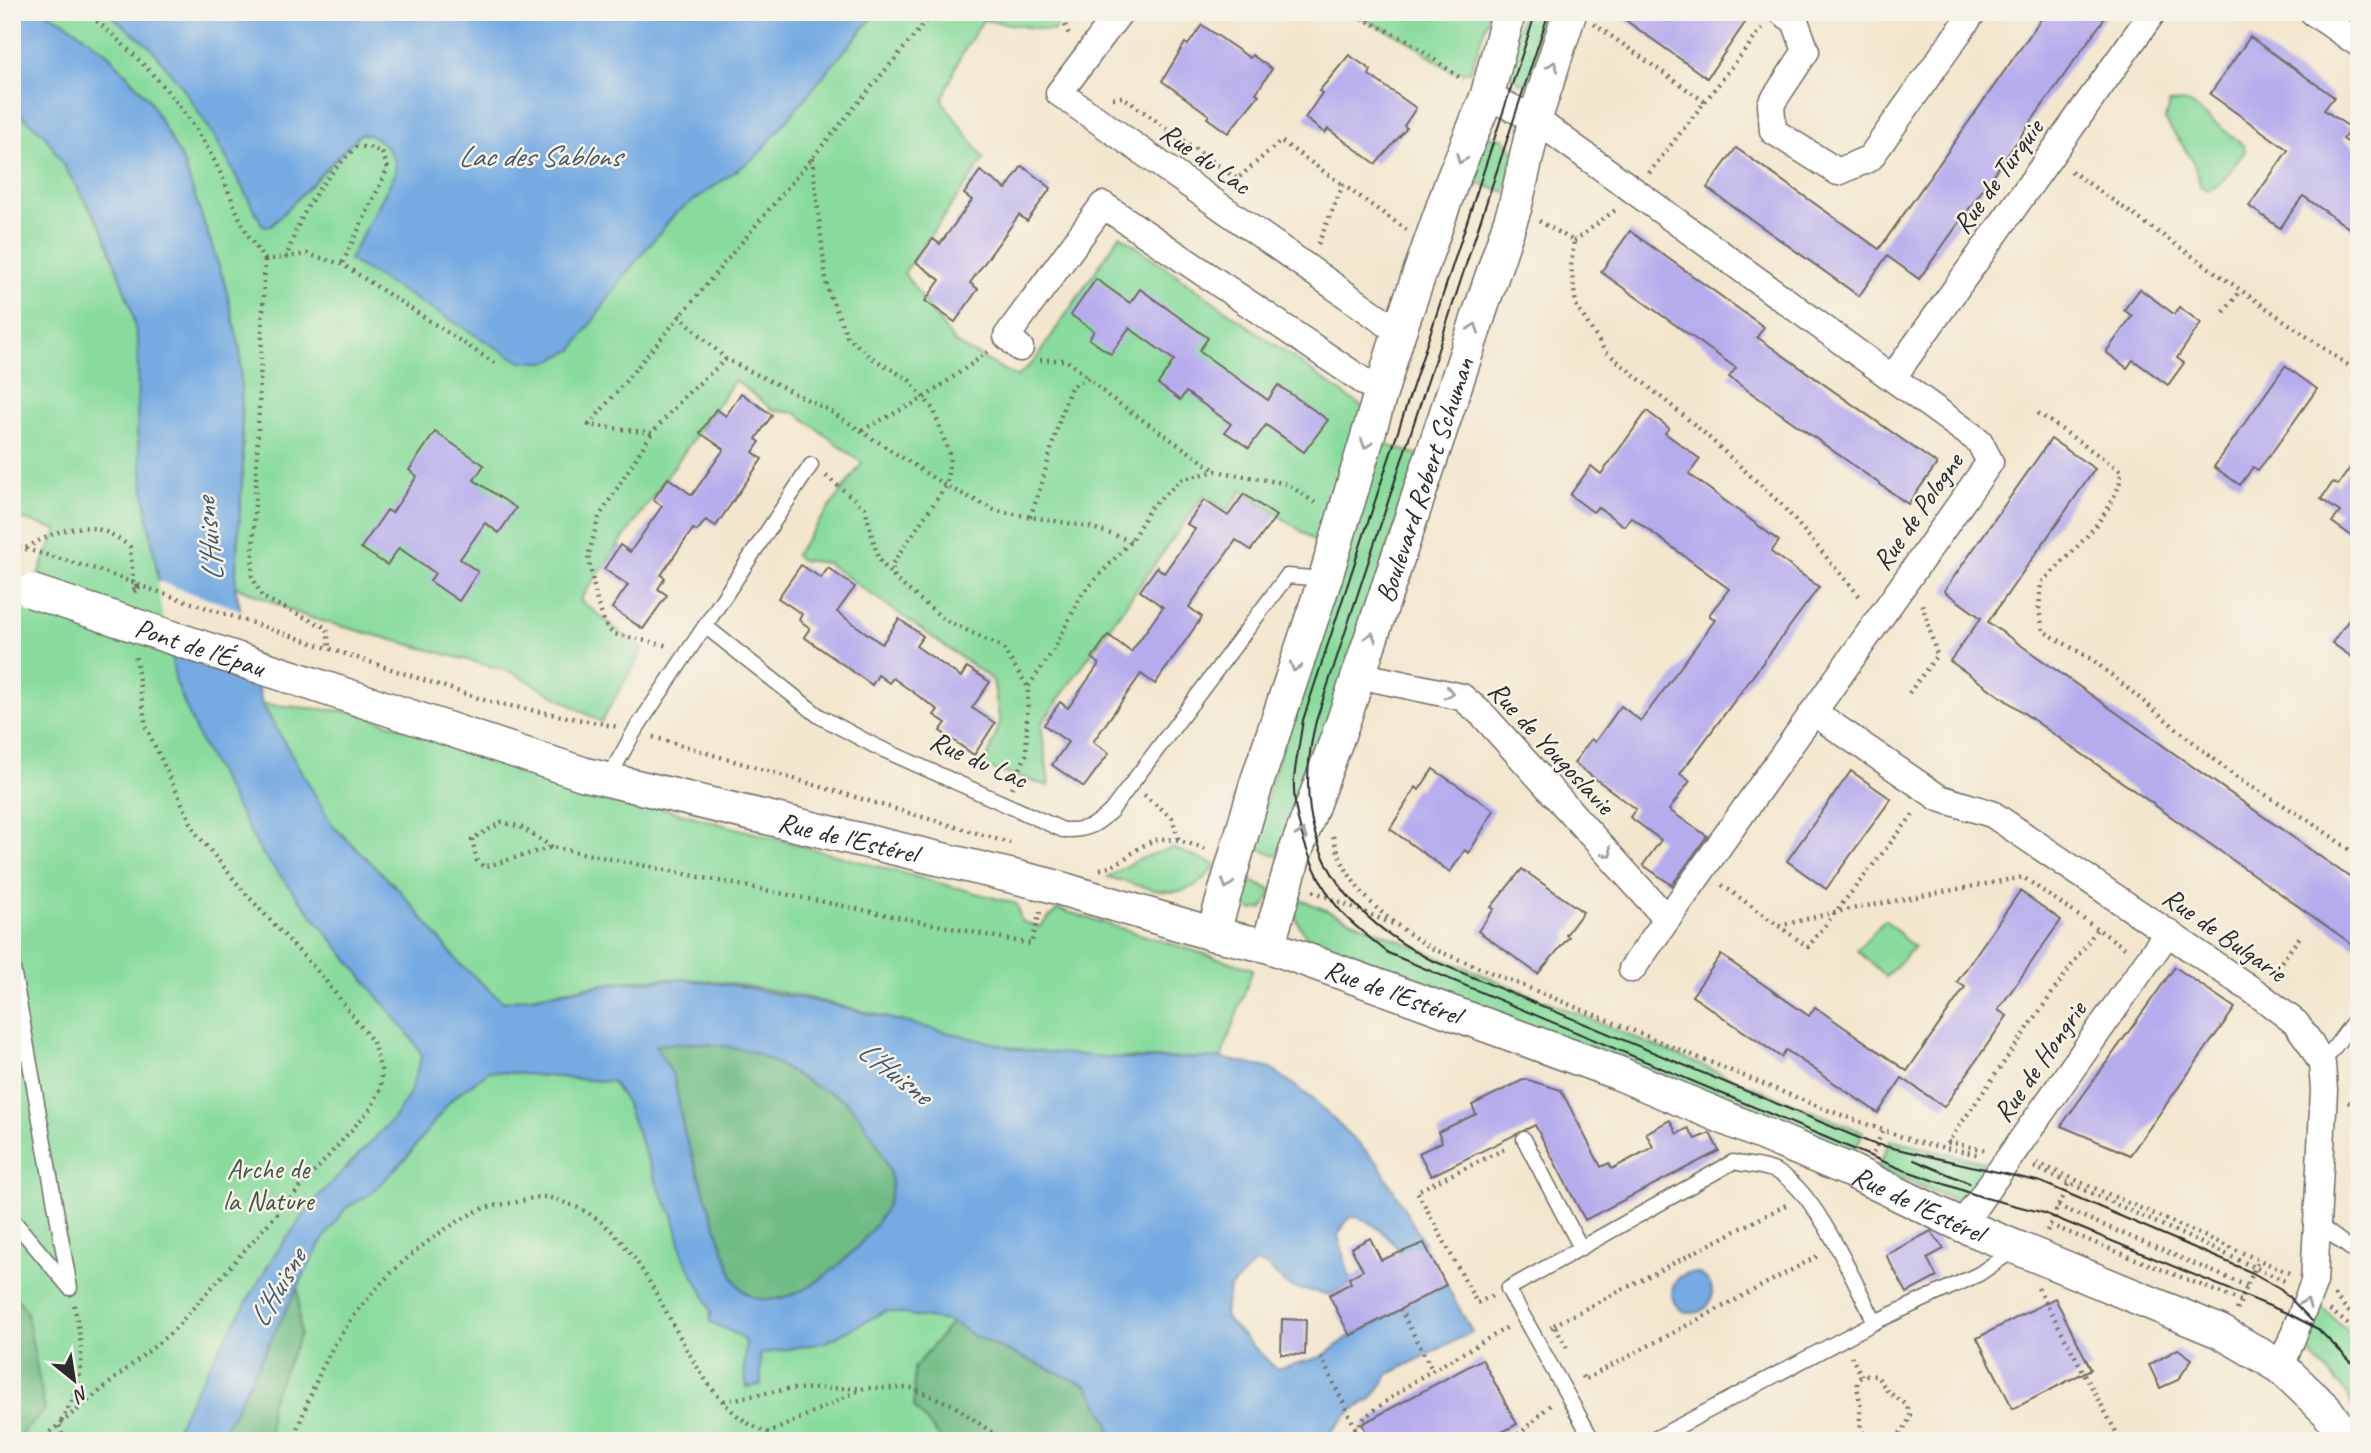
<svg xmlns="http://www.w3.org/2000/svg" width="2371" height="1453" font-family="Caveat,sans-serif">
  <style>
    .green { fill: #88db9d; stroke: #5a8364; stroke-width: 2 }
    .forest { fill: #6ebb84; stroke: #4c7358; stroke-width: 2 }
    .water { fill: #74aae2; stroke: #506a86; stroke-width: 2; fill-rule: evenodd }
    .pier { fill: #f3e6ce }
    .building { fill: #b6abed }
    .lines { fill: none; stroke-linecap: round; stroke-linejoin: round }
    .service-casing { stroke: #716c64; stroke-width: 17 }
    .minor-casing { stroke: #716c64; stroke-width: 29 }
    .tertiary-casing { stroke: #716c64; stroke-width: 36 }
    .path { stroke: #716c64; stroke-width: 4.5; stroke-dasharray: 2 5; stroke-linecap: butt }
    .service { stroke: #fff; stroke-width: 14 }
    .minor { stroke: #fff; stroke-width: 26 }
    .tertiary { stroke: #fff; stroke-width: 33 }
    .tram { stroke: #2b2b2b; stroke-width: 2 }
    .tertiary-bridge-casing { stroke: #716c64; stroke-width: 36; stroke-linecap: butt }
    .path-bridge { stroke: #716c64; stroke-width: 4.5; stroke-dasharray: 2 5; stroke-linecap: butt }
    .tertiary-bridge { stroke: #fff; stroke-width: 33 }
    .oneway { stroke: #a0a0a0 }
    .labels { text-anchor: middle; stroke-width: 5; stroke-linejoin: round; paint-order: stroke }
    .street-label { font-size: 28px; fill: #2b2b2b; stroke: #f7f3e8 }
    .park-label { font-size: 28px; fill: #425748; stroke: #f7f3e8 }
    .water-label { font-size: 30px; font-style: italic; fill: #45576b; stroke: #f7f3e8 }
  </style>
  <rect width="100%" height="100%" fill="#f7f3e8"/>
  <filter id="ink" filterUnits="userSpaceOnUse"><feTurbulence type="fractalNoise" baseFrequency=".0143" numOctaves="2"/><feDisplacementMap in="SourceGraphic" scale="14" xChannelSelector="R" yChannelSelector="G"/><feConvolveMatrix kernelMatrix="1 2 1 2 8 2 1 2 1" color-interpolation-filters="sRGB"/></filter>
  <filter id="wash" filterUnits="userSpaceOnUse"><feTurbulence type="fractalNoise" baseFrequency=".00686" numOctaves="4" result="noise"/><feDisplacementMap in="SourceGraphic" scale="28" xChannelSelector="R" yChannelSelector="G"/><feGaussianBlur stdDeviation="1.57" result="paint"/><feColorMatrix in="noise" values="0 0 0 0 0 0 0 0 0 0 0 0 0 0 0 0 0 1.4 0 .05"/><feComposite in="paint" operator="in"/></filter>
  <g filter="url(#wash)">
    <rect width="100%" height="100%" fill="#f3e6ce"/>
    <g class="green">
      <polygon points="45,12 1069,12 1053,31 983,20 960,57 942,100 984,159 904,273 955,343 1017,377 1035,360 1120,235 1372,414 1324,547 1242,490 1227,511 1204,495 1041,724 1049,786 984,767 1000,723 993,680 827,563 801,560 795,555 862,463 796,413 773,410 735,380 580,600 643,650 601,722 512,672 307,617 235,586 243,468 240,349 224,281 183,162 148,98 107,53"/>
      <polygon points="1349,12 1490,12 1470,72 1452,72 1407,40"/>
      <polygon points="1522,12 1564,12 1532,82 1519,83 1506,70"/>
      <path d="M2188 102 2243 145 2245 151 2220 185 2207 190 2200 186C2197 159 2179 142 2165 120L2169 103Z"/>
      <polygon points="12,107 45,135 103,230 131,308 218,696 452,1007 614,1053 729,1299 883,1267 1176,1441 15,1441 44,1410 26,1310 12,1292 12,584 31,591 57,530 12,516"/>
      <polygon points="1488,137 1503,138 1515,152 1505,192 1463,179"/>
      <polygon points="1376,442 1419,455 1285,859 1252,846"/>
      <path d="M262 704 353 712 602 792 1017 904 1021 921 1039 927 1058 909 1253 969 1221 1058C1155 1058 1085 1061 1020 1049 908 1028 797 985 682 979 623 976 561 992 503 1002L460 964 401 892 333 826Z"/>
      <path d="M1172 848 1216 865C1184 909 1154 888 1108 877L1139 859Z"/>
      <polygon points="1244,878 1273,891 1263,908 1252,910 1244,905 1240,894"/>
      <path d="M1292 896 1863 1132 1852 1158 1321 950C1302 935 1294 921 1292 896Z"/>
      <polygon points="1885,920 1914,947 1886,977 1857,950"/>
      <path d="M1890 1140 1987 1163C1979 1176 1968 1196 1952 1199L1878 1169Z"/>
      <polygon points="2318,1304 2352,1335 2359,1347 2359,1418 2344,1390 2308,1351 2305,1339"/>
    </g>
    <g class="forest">
      <path d="M697 1043C715 1046 738 1046 755 1053 776 1061 795 1076 815 1086 824 1091 836 1094 844 1100 863 1116 896 1167 891 1192 882 1240 768 1346 733 1277L684 1132 674 1077 654 1044Z"/>
      <polygon points="298,1284 300,1335 270,1403 270,1441 219,1441"/>
      <polygon points="12,1292 26,1310 45,1410 15,1441 12,1441"/>
      <polygon points="952,1322 974,1336 1088,1386 1108,1421 1112,1441 943,1441 914,1407 914,1368"/>
    </g>
    <g class="water">
      <path d="M12 12H45L65 22 107 53 148 98 183 162 224 281 240 349 243 468 235 586 262 704 333 826 401 892 460 964 503 1002 616 983 681 979 737 986 820 1002 1022 1050 1130 1059 1221 1058 1272 1069 1314 1100 1378 1163 1424 1243 1401 1254C1392 1239 1368 1215 1349 1217L1338 1235 1351 1283 1329 1295C1314 1289 1300 1293 1286 1284 1275 1276 1269 1261 1254 1264L1229 1289 1224 1315 1229 1322 1276 1369 1321 1357 1350 1336 1446 1284 1472 1332 1389 1374 1371 1399 1349 1413 1322 1441H1112L1108 1421 1088 1386 974 1336 952 1322 885 1311 827 1342 760 1354 761 1385 747 1387 744 1370 746 1342 738 1335 710 1322 711 1312 704 1295 683 1256 673 1215 660 1191 624 1099 612 1082 489 1071 452 1099 406 1158 372 1193 346 1208 320 1244 219 1441H170L196 1389 275 1254 317 1198 393 1119 409 1095 422 1055 410 1036 261 852 199 739 176 683 148 519 137 433 138 343 131 308 103 230 45 135 12 107ZM697 1043C715 1046 738 1046 755 1053 776 1061 795 1076 815 1086 824 1091 836 1094 844 1100 863 1116 896 1167 891 1192 882 1240 768 1346 733 1277L684 1132 674 1077 655 1045Z"/>
      <path d="M107 12H877L757 156 675 214 623 277 573 350 547 362H521L349 260 395 174C399 155 379 133 360 134L271 226H263L216 139 182 87 150 47Z"/>
      <circle cx="1692" cy="1293" r="20"/>
    </g>
    <polygon class="pier" points="157,581 244,611 253,656 168,653"/>
    <g id="blocks">
      <g class="building">
        <polygon points="1614,12 1736,12 1747,20 1707,78"/>
        <polygon points="2046,12 2109,12 1919,279 1887,256 1859,296 1707,188 1736,148 1879,249"/>
        <polygon points="1202,25 1250,58 1252,55 1272,69 1256,93 1259,95 1228,133 1207,118 1209,115 1162,81 1185,43 1188,45"/>
        <polygon points="2250,37 2334,97 2324,110 2351,128 2343,139 2359,150 2359,235 2303,196 2280,228 2249,206 2288,150 2210,94"/>
        <polygon points="1349,55 1371,70 1369,75 1416,108 1404,126 1407,128 1376,164 1328,129 1325,133 1305,118 1322,93 1319,91"/>
        <polygon points="1022,166 1051,188 1027,221 1019,215 970,283 978,289 955,322 925,301 940,280 916,262 933,239 940,244 972,200 964,194 980,171 1006,189"/>
        <polygon points="1630,231 1764,327 1757,337 1937,464 1908,504 1729,377 1736,368 1601,272"/>
        <polygon points="1096,279 1130,303 1140,289 1208,338 1199,351 1268,400 1278,385 1328,420 1304,452 1266,425 1249,448 1225,432 1231,424 1186,392 1180,400 1158,384 1174,360 1129,328 1111,354 1089,339 1094,331 1071,315"/>
        <polygon points="2140,289 2174,314 2179,307 2201,323 2177,358 2184,363 2168,385 2133,360 2127,368 2106,352 2132,316 2124,310"/>
        <polygon points="2285,366 2317,389 2273,451 2258,470 2253,467 2240,485 2214,467"/>
        <polygon points="741,393 772,415 756,439 760,442 753,452 762,459 716,526 706,520 697,531 693,529 661,575 665,578 658,589 667,595 643,629 612,608 628,585 604,569 620,545 630,552 662,506 653,500 668,478 692,495 724,449 700,433 716,409 726,416"/>
        <polygon points="1647,411 1669,428 1665,433 1700,459 1689,474 1779,541 1771,552 1819,587 1680,774 1690,781 1669,810 1707,836 1672,885 1643,865 1661,840 1630,817 1636,809 1574,763 1591,739 1595,742 1621,706 1641,721 1715,620 1709,615 1729,589 1631,517 1624,526 1598,507 1593,512 1570,495 1591,466 1601,474"/>
        <polygon points="435,432 484,465 474,480 516,508 499,533 485,523 460,559 478,572 459,601 430,581 435,573 399,548 387,565 361,548 387,510 392,513 417,476 409,470"/>
        <polygon points="2051,439 2095,469 1988,622 2359,884 2359,949 1950,661 1981,618 1944,591"/>
        <polygon points="2359,455 2359,541 2332,522 2340,512 2321,499 2333,482 2338,485"/>
        <polygon points="1244,494 1276,516 1251,550 1236,540 1189,607 1202,617 1155,684 1141,674 1093,742 1109,753 1084,787 1052,765 1068,742 1044,725 1060,702 1068,708 1099,664 1092,658 1108,635 1131,652 1163,607 1140,591 1157,567 1164,573 1195,529 1187,524 1204,500 1228,516"/>
        <polygon points="801,565 821,578 828,568 855,587 837,612 882,644 899,619 923,636 916,646 961,677 967,667 990,682 972,708 995,723 974,755 940,731 946,723 934,715 938,710 893,678 889,683 878,675 872,685 804,637 810,628 799,620 802,614 778,598"/>
        <polygon points="2359,606 2359,662 2332,643"/>
        <polygon points="1433,769 1494,810 1469,853 1465,850 1450,872 1390,829 1416,787 1419,790"/>
        <polygon points="1851,771 1891,799 1826,889 1787,861"/>
        <polygon points="1522,869 1583,912 1566,935 1569,937 1538,974 1478,931 1494,909 1491,907"/>
        <polygon points="2020,891 2061,920 1998,1010 2007,1016 1944,1107 1902,1078 1878,1113 1786,1050 1781,1057 1692,996 1721,955 1809,1016 1815,1007 1907,1071 1965,987 1957,982"/>
        <polygon points="2175,967 2235,1008 2130,1155 2061,1126"/>
        <polygon points="1525,1079 1561,1090 1601,1167 1609,1163 1612,1169 1653,1147 1646,1133 1670,1120 1677,1134 1688,1128 1695,1139 1710,1133 1719,1151 1585,1220 1535,1125 1431,1176 1419,1153 1442,1142 1438,1132 1476,1114 1472,1105"/>
        <polygon points="1931,1231 1944,1249 1927,1258 1937,1277 1907,1293 1886,1255"/>
        <polygon points="1370,1238 1381,1260 1424,1243 1446,1285 1350,1336 1329,1295 1351,1283 1349,1278 1363,1270 1351,1248"/>
        <polygon points="2055,1298 2091,1369 2013,1409 1977,1338"/>
        <polygon points="1282,1319 1306,1320 1305,1355 1281,1354"/>
        <polygon points="2178,1349 2192,1359 2178,1380 2160,1388 2149,1365"/>
        <polygon points="1482,1359 1517,1424 1486,1441 1371,1441 1362,1424"/>
      </g>
    </g>
  </g>
  <g filter="url(#ink)">
    <use href="#blocks" fill-opacity="0" stroke="#716c64" stroke-width="2"/>
    <g class="lines">
      <g class="service-casing">
        <g id="service">
          <polyline points="705,626 811,465"/>
          <path d="M608 779 634 732 705 626 819 716 875 746 1063 830C1085 831 1096 826 1111 811L1287 576 1325 579"/>
          <polyline points="12,963 70,1288"/>
          <polyline points="2322,1064 2359,1014"/>
          <polyline points="1524,1139 1581,1248"/>
          <polyline points="12,1219 69,1287"/>
          <polyline points="2319,1225 2359,1255"/>
          <path d="M1593 1441 1508 1289 1733 1162C1746 1165 1763 1166 1775 1171 1815 1187 1855 1284 1875 1322"/>
          <polyline points="1651,1441 1875,1322 1979,1274 2015,1249"/>
        </g>
      </g>
      <g class="minor-casing">
        <g id="minor">
          <polyline points="1120,12 1059,93 1399,332"/>
          <polyline points="1782,12 1795,21 1806,51 1771,104 1773,131 1838,172 1870,158 1973,12"/>
          <polyline points="2313,12 2359,44"/>
          <polyline points="1487,96 1535,119 1979,441 1990,462 1632,969"/>
          <polyline points="1020,348 1007,336 1103,205 1381,393"/>
          <polyline points="1893,377 2153,12"/>
          <polyline points="1358,675 1462,697 1484,716 1667,919"/>
          <polyline points="1813,712 1939,798 1992,814 2258,994 2296,1023 2311,1044 2322,1064 2324,1090 2314,1282 2281,1367"/>
          <polyline points="1962,1225 2168,932"/>
        </g>
      </g>
      <g class="tertiary-casing">
        <g id="tertiary">
          <path id="s1" d="M370 703 584 774 1049 885 1213 934 1268 946 1618 1073 1851 1171 1962 1225 2221 1332 2281 1367 2327 1411 2348 1441"/>
          <polyline points="1213,934 1256,785 1325,579 1399,332 1451,184 1487,96 1509,12"/>
          <path id="s2" d="M1268 946 1294 856 1342 725 1515 207 1535 119 1570 12"/>
        </g>
      </g>
      <g class="path">
        <path d="M86 12C138 55 187 105 217 166 235 202 239 227 265 260"/>
        <polyline points="1060,12 1070,37"/>
        <polyline points="1349,12 1407,40 1463,80"/>
        <polyline points="1594,24 1705,102"/>
        <polyline points="1113,98 1123,97 1237,179 1281,141 1343,185"/>
        <polyline points="812,158 827,288 847,336 869,356 909,380 934,410 950,457 946,486 892,564 895,579"/>
        <polyline points="2071,171 2359,373"/>
        <polyline points="1649,173 1764,26"/>
        <polyline points="1539,221 1574,241 1571,267 1576,305 1605,351 1701,430 1781,504 1862,599"/>
        <polyline points="1574,241 1618,208"/>
        <polyline points="1318,244 1343,185 1407,230"/>
        <path d="M286 259C302 208 319 184 356 147H369L382 153 388 168 342 264"/>
        <polyline points="265,260 252,576 262,597 327,628 329,647"/>
        <polyline points="265,260 307,254 342,264 496,364"/>
        <polyline points="2224,312 2241,290"/>
        <polyline points="679,315 726,359 830,411 946,486 997,511 1090,527 1131,541"/>
        <polyline points="726,359 685,396 652,433 589,425 934,12"/>
        <polyline points="1040,360 1066,360 1089,378"/>
        <path d="M2038 413 2121 471C2122 507 2066 559 2041 583L2039 609 2043 631 2093 660 2237 778 2310 821 2359 857"/>
        <polyline points="862,430 924,398 988,352"/>
        <polyline points="651,434 599,517 588,556 597,602 607,628 614,634 669,646"/>
        <polyline points="826,476 865,508 878,558 895,579 945,620 1002,647 1028,687"/>
        <path d="M1030 517C1047 474 1054 430 1071 387L1089 378 1108 396 1215 470"/>
        <polyline points="12,545 99,570"/>
        <path d="M26 548C65 525 94 517 130 547L134 589"/>
        <polyline points="12,570 19,547"/>
        <path d="M134 592C136 590 137 590 138 588L136 586V589L141 586 490 702 618 727"/>
        <polyline points="1909,693 1937,655 1922,604"/>
        <polyline points="653,737 1010,843"/>
        <polyline points="1012,788 1026,755 1028,687 1053,651 1082,594 1131,541 1151,507 1181,480 1216,471 1288,484 1318,505"/>
        <polyline points="1144,795 1172,818 1179,841"/>
        <path d="M1333 836C1347 890 1385 919 1431 948L1822 1108 1916 1142 1981 1155"/>
        <polyline points="552,847 521,827 502,822 472,839 477,861 484,867 552,847 1031,944 1040,912"/>
        <path d="M1100 869C1124 867 1140 839 1164 839 1177 839 1195 846 1208 849"/>
        <polyline points="1722,885 1808,947 1915,812"/>
        <polyline points="1313,891 1393,924"/>
        <polyline points="1779,926 1835,912 2023,877 2125,948"/>
        <polyline points="2273,973 2302,934"/>
        <polyline points="2348,1102 2359,1109"/>
        <polyline points="1948,1142 1985,1150"/>
        <polyline points="1947,1144 2097,929"/>
        <polyline points="1873,1153 1883,1130"/>
        <polyline points="2037,1163 2289,1273"/>
        <polyline points="2034,1167 2287,1282"/>
        <polyline points="2058,1206 2247,1286"/>
        <polyline points="2050,1225 2241,1301"/>
        <polyline points="2047,1231 2069,1182"/>
        <polyline points="2038,1288 2121,1441"/>
        <polyline points="2334,1295 2359,1323"/>
        <polyline points="1492,1296 1477,1303 1417,1191 1507,1148"/>
        <polyline points="1400,1309 1433,1371"/>
        <polyline points="2237,1310 2257,1263"/>
        <polyline points="2330,1310 2349,1325 2359,1338"/>
        <polyline points="1554,1325 1786,1205"/>
        <polyline points="1551,1328 1554,1325 1568,1350"/>
        <polyline points="1851,1356 1862,1377"/>
        <polyline points="1321,1357 1356,1429"/>
        <polyline points="1582,1376 1584,1380 1818,1256 1816,1254"/>
        <polyline points="724,1401 788,1389 860,1388"/>
        <polyline points="39,1441 173,1331 371,1108 381,1088 381,1070 373,1042 321,975 245,893 196,833 146,727 135,654"/>
        <path d="M64 1441 59 1425C86 1379 85 1357 74 1305"/>
        <path d="M292 1441C305 1411 316 1377 332 1349 367 1291 412 1246 471 1214 485 1206 501 1205 517 1202 525 1200 534 1197 543 1197 551 1197 560 1201 568 1204 664 1235 677 1403 769 1433L864 1388H911L953 1405 1004 1441"/>
        <polyline points="1346,1441 1366,1416 1416,1380 1508,1327"/>
        <polyline points="1505,1441 1523,1431 1552,1403"/>
        <path d="M1883 1441C1856 1437 1860 1424 1860 1404 1859 1388 1848 1373 1877 1376L1888 1392 1907 1405 1910 1415C1906 1430 1900 1436 1885 1441"/>
      </g>
      <use href="#service" class="service"/>
      <use href="#minor" class="minor"/>
      <use href="#tertiary" class="tertiary"/>
      <g class="tram">
        <path d="M1536 12 1303 720C1300 740 1296 760 1294 779 1292 822 1315 882 1343 914 1356 928 1373 940 1388 953L1901 1169 1982 1197 2044 1213 2289 1314 2318 1329 2359 1370"/>
        <path d="M1549 12 1316 721C1289 830 1332 908 1429 959L1871 1143 2041 1182 2253 1273 2281 1289 2312 1321"/>
        <polyline points="1914,1160 1969,1183"/>
      </g>
      <g class="tertiary-bridge-casing">
        <g id="tertiary-bridge">
          <path id="s3" d="M31 591 370 703"/>
        </g>
      </g>
      <polyline class="path-bridge" points="99,570 141,586"/>
      <use href="#tertiary-bridge" class="tertiary-bridge"/>
    </g>
    <defs><path id="oneway-chevron" d="M-2-3.5L2.5 0L-2 3.5" fill="none" stroke-width="1.6" stroke-linecap="round" stroke-linejoin="round" transform="scale(1.75)"/></defs>
    <g class="oneway">
      <use href="#oneway-chevron" transform="translate(1553 66) rotate(-72)"/>
      <use href="#oneway-chevron" transform="translate(1461 159) rotate(113)"/>
      <use href="#oneway-chevron" transform="translate(1474 328) rotate(-71)"/>
      <use href="#oneway-chevron" transform="translate(1366 444) rotate(108)"/>
      <use href="#oneway-chevron" transform="translate(1371 637) rotate(-72)"/>
      <use href="#oneway-chevron" transform="translate(1295 667) rotate(108)"/>
      <use href="#oneway-chevron" transform="translate(1449 693) rotate(13)"/>
      <use href="#oneway-chevron" transform="translate(1302 834) rotate(-70)"/>
      <use href="#oneway-chevron" transform="translate(1608 853) rotate(48)"/>
      <use href="#oneway-chevron" transform="translate(1227 884) rotate(106)"/>
      <use href="#oneway-chevron" transform="translate(2306 1303) rotate(-68)"/>
    </g>
  </g>
  <g class="labels">
    <g class="street-label">
      <text transform="translate(1206 158) rotate(35)" y="10">Rue du Lac</text>
      <text transform="translate(1997 176) rotate(-54)" y="10">Rue de Turquie</text>
      <text dy="10" stroke="none"><textPath href="#s2" startOffset="492">Boulevard Robert Schuman</textPath></text>
      <text transform="translate(1917 511) rotate(-55)" y="10">Rue de Pologne</text>
      <text dy="10" stroke="none"><textPath href="#s3" startOffset="178">Pont de l'Épau</textPath></text>
      <text transform="translate(1552 747) rotate(47)" y="10">Rue de Yougoslavie</text>
      <text transform="translate(979 759) rotate(24)" y="10">Rue du Lac</text>
      <text dy="10" stroke="none"><textPath href="#s1" startOffset="497">Rue de l'Estérel</textPath></text>
      <text transform="translate(2225 934) rotate(35)" y="10">Rue de Bulgarie</text>
      <text dy="10" stroke="none"><textPath href="#s1" startOffset="1064">Rue de l'Estérel</textPath></text>
      <text transform="translate(2039 1061) rotate(-55)" y="10">Rue de Hongrie</text>
      <text dy="10" stroke="none"><textPath href="#s1" startOffset="1631">Rue de l'Estérel</textPath></text>
    </g>
    <g class="park-label">
      <text x="268" y="1178">Arche de<tspan x="268" dy="32">la Nature</tspan></text>
    </g>
    <g class="water-label">
      <text x="539" y="166">Lac des Sablons</text>
      <text transform="translate(209 540) rotate(-96)" y="10">L'Huisne</text>
      <text transform="translate(895 1072) rotate(38)" y="10">L'Huisne</text>
      <text transform="translate(277 1288) rotate(-60)" y="10">L'Huisne</text>
    </g>
  </g>
  <rect width="2371" height="1453" fill="none" stroke="#f7f3e8" stroke-width="42"/>
  <g transform="translate(74 1380) rotate(150)" stroke="#f7f3e8" stroke-width="5" paint-order="stroke">
  <path d="M0-5L12 26L0 18L-12 26Z" fill="#2b2b2b"/>
  <text y="-10" font-size="19" font-weight="bold" text-anchor="middle" fill="#2b2b2b">N</text>
  </g>
</svg>
